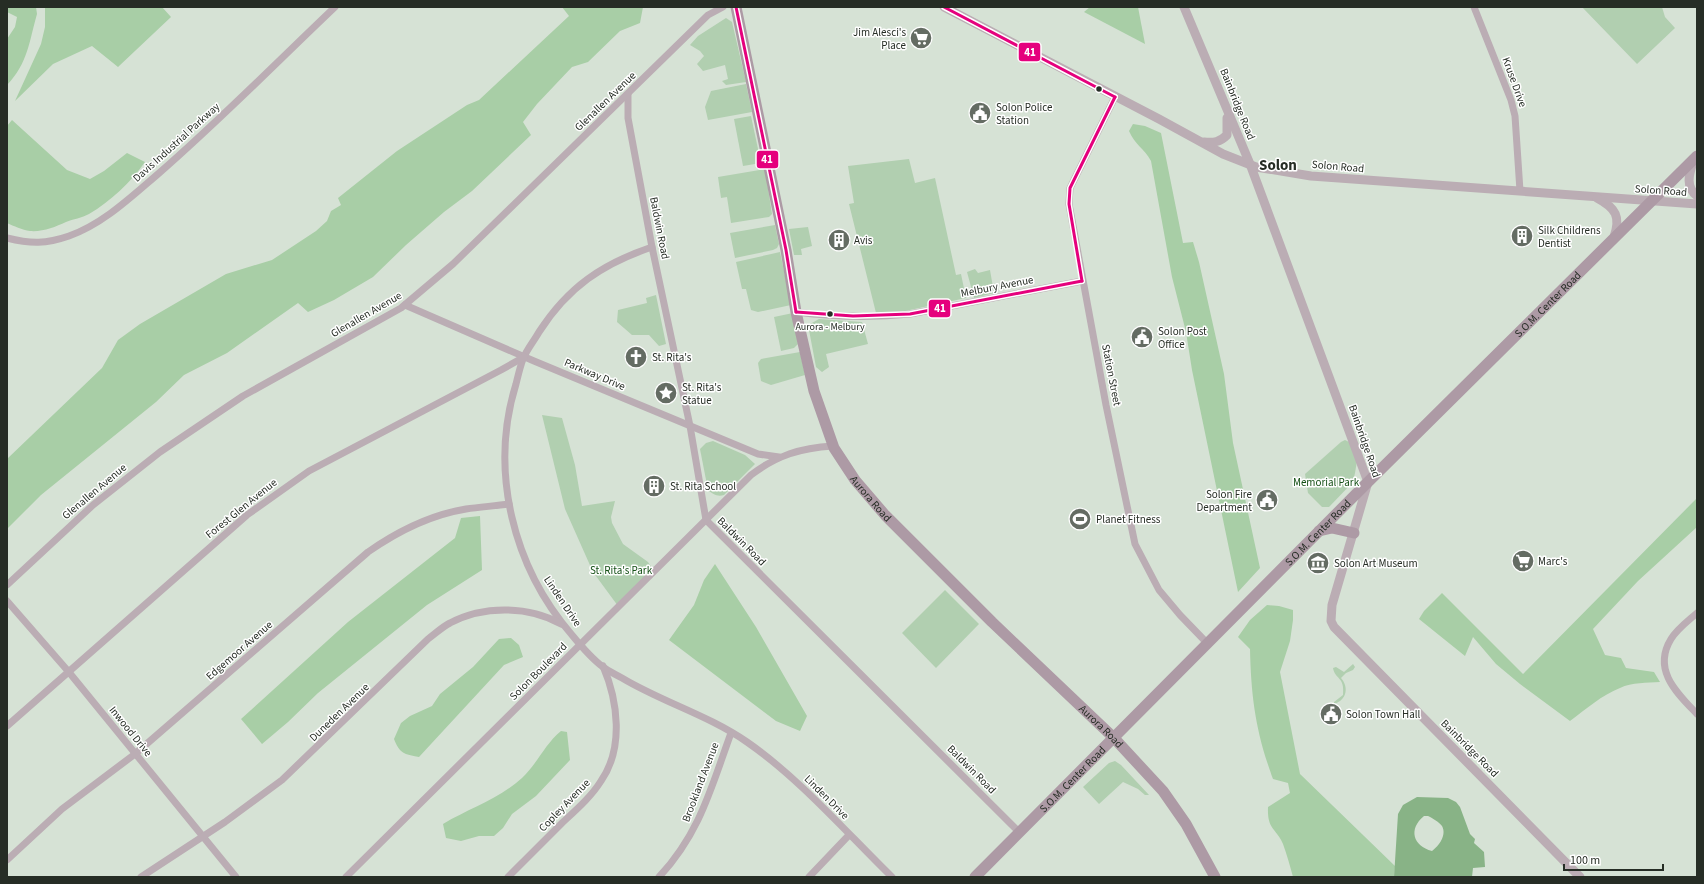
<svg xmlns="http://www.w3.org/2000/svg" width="1704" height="884" font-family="'Source Sans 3',sans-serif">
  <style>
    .green { fill: #b1cfb0 }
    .forest { fill: #a8cea6 }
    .water { fill: #88b386; fill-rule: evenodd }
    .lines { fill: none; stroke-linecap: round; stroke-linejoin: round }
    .minor { stroke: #bbadb4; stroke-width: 7 }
    .tertiary { stroke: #bbadb4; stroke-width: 9 }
    .primary { stroke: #ad9aa5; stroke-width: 11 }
    .bus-1-casing { stroke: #fff; stroke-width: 6 }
    .bus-1 { stroke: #e5007d; stroke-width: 3 }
    .bus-dot { fill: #262d25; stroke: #fff; stroke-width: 1.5 }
    .labels { text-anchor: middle; stroke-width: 3; stroke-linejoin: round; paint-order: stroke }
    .bus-label { font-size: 10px; fill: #262d25; stroke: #fff }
    .poi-label { font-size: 11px; fill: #262d25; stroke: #fff; text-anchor: start }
    .street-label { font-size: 11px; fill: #262d25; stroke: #fff }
    .park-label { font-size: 11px; fill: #155016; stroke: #fff }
    .district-label { font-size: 15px; font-weight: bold; fill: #262d25; stroke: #fff }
    .line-badge { stroke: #fff; stroke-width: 1.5 }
    .badge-label { font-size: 11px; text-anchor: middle; font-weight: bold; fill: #fff }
  </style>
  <rect width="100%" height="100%" fill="#d6e2d5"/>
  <g class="green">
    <polygon points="1582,7 1662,7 1665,17 1675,28 1637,64"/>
    <polygon points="726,18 732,22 746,82 726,85 722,81 728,79 725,65 703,71 697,64 704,56 700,51 690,45 698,36"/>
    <polygon points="746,84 752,112 708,120 705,107 711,91"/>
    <polygon points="751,116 761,163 743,166 734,119"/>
    <polygon points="909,159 915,183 935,178 956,275 961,274 966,298 877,317 849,204 854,203 848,166"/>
    <polygon points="765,169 772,214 769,217 731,223 727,197 721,198 718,177"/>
    <polygon points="775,225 779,244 777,248 773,250 735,258 730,233"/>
    <polygon points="808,227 812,246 801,249 802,255 794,255 789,229"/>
    <polygon points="780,252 791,305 758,312 751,310 746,289 742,289 736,262"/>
    <polygon points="975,269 978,273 990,270 994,293 974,298 967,272"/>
    <polygon points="656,295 666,344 659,346 649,335 632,335 617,322 618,310 647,303 646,298"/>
    <polygon points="793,313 798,344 794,348 781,351 774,317"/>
    <polygon points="819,319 862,322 868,344 826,354 829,367 822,372 816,367 809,330 810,324"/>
    <polygon points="800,352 805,375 771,385 761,381 758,363 761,359"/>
    <polygon points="542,415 562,418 575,465 582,506 615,501 611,517 612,523 623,544 648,562 654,571 618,606 593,572 565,509"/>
    <polygon points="1345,440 1349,442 1357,461 1355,473 1353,482 1329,507 1322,507 1308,493 1305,474 1341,442"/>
    <path d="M713 441 745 455 755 464 724 495C717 497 713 494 708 490L700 449 706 443Z"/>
    <polygon points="945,590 979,624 936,668 902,633"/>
    <path d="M1353 664 1355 667 1353 670 1346 673 1341 678C1349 687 1347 700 1334 704V702L1343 695C1345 676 1335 680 1333 668L1336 667 1344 672Z"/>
    <polygon points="1115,761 1121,765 1149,795 1145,795 1138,789 1123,782 1099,804 1083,787 1109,763"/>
  </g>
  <g class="forest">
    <path d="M7 7H36L37 14C29 42 28 63 7 85V39L15 27 17 17 7 12Z"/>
    <polygon points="45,7 162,7 171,17 118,67 92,46 53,64 15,101 41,44 45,27"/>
    <polygon points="562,7 643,7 640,23 620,31 588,62 572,67 537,104 523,122 531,135 472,191 444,212 406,245 373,277 334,300 308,312 298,303 227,353 184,375 156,402 41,495 7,529 7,459 102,368 118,340 140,324 226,274 272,260 316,231 327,221 331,211 341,205 338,198 397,151 467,105 479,100 569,16"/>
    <polygon points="1090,7 1138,7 1145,44 1084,12"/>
    <path d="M12 120 67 170 90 179 104 171 127 153 145 162C130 183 111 201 89 214 82 218 73 219 66 222 55 227 43 232 30 231 22 230 14 226 7 223V126Z"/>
    <path d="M1133 124 1145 126 1161 133 1183 243 1193 242 1199 262 1224 374 1233 443 1260 568 1238 592 1192 370 1186 332 1172 277 1151 161C1144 148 1135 145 1129 131Z"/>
    <path d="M1697 498V527L1638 581 1593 629 1605 655 1621 658 1626 668 1654 672 1660 682C1647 683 1632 682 1620 688 1602 695 1586 709 1570 721L1520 684 1496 664 1473 637 1465 656 1419 619 1424 611 1442 593 1523 674Z"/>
    <polygon points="480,516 482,570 427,605 318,693 288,722 262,744 241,719 348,622 455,538 461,518"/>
    <polygon points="715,564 756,627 807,716 800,731 776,721 669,640 694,605 704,580"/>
    <path d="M1267 605 1279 606 1293 610V620L1290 641 1280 672 1300 774 1395 866 1394 877H1293C1290 866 1287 855 1283 844 1276 828 1267 830 1268 807L1290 793 1288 783 1273 779C1256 733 1251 698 1250 649L1238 637 1250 620Z"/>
    <path d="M511 638 519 645 523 657 504 665 419 757C404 754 400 754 394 739L401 723 410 716 432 706 440 694 473 667 499 639Z"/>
    <path d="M561 731 567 732 570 760 536 796 512 814 503 828 494 836H479L461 841 446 838 443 824C470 808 499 799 522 778 537 764 545 744 561 731Z"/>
  </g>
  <path class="water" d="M1417 797 1448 798 1456 802 1460 807 1470 834 1475 839 1474 843 1484 852 1485 867 1473 868 1472 877H1394L1398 814 1403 805ZM1424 816H1428C1432 818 1439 822 1442 826 1447 835 1439 846 1432 851 1413 846 1408 829 1424 816Z"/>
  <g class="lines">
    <g class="minor">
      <polyline points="1474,7 1511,100 1515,116 1520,191"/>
      <polyline points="628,94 628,118 652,247 690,426 706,520 1019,832"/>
      <polyline points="1115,97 1070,188 1069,204 1106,405 1135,544 1159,590 1180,615 1207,643"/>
      <path d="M7 238C31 244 46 244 69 236 103 224 131 197 158 174 219 121 276 63 335 7"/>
      <path d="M652 247C602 264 568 287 539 332 534 341 527 349 523 359 520 367 518 376 516 384 489 471 513 567 572 635 581 646 591 658 603 667 608 671 615 674 622 678 662 702 708 715 747 742 799 778 846 832 892 877"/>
      <polyline points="405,305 534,361 758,454 779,457"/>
      <path d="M796 312C835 317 871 318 910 314L1082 281"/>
      <polyline points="7,585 93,505 160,452 243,396 401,308 453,264 708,15 723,7"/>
      <polyline points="7,601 68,671 236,877"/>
      <path d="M1697 613C1688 621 1677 629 1671 639 1652 670 1677 693 1697 714"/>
      <polyline points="7,726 247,515 309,471 501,370 524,357"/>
      <path d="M7 860 62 809 135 754 368 552C398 531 429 515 466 509 480 507 494 506 509 504"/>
      <path d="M141 877 225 822 282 780 428 639C435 634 442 627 450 623 484 605 529 606 561 624"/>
      <path d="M346 877 751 475C777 455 801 448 833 446"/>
      <path d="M508 877C526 859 544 841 562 823 576 810 591 797 601 781 624 748 618 701 603 666"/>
      <path d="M659 877C700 833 711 788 731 733"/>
      <polyline points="809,877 849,835"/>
    </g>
    <g class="tertiary">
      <polyline points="944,7 1159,119 1223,154 1256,167 1311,176 1697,204"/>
      <polyline points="1184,7 1250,164 1368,482 1332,605 1331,621 1334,627 1580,877"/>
      <path d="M1204 142C1214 143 1220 142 1227 135V118"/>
      <path d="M1694 159C1690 172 1684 186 1697 196"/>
      <path d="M1597 198C1616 208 1621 217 1614 237"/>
    </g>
    <g class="primary">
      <path id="s1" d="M736 7 786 250 796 312 814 391 834 448 855 480 885 515 992 622 1114 738 1163 791 1186 824 1215 877"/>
      <polyline points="1319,531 1332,528 1354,533"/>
      <path id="s2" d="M975 877 1368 482 1697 156"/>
    </g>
    <g class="bus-1-casing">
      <g id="bus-1">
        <polyline points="736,7 786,250 796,312"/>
        <polyline points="944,7 1115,97"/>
        <polyline points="1082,281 1069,204 1070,188 1115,97"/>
        <polyline points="796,312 853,316 910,314 1082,281"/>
      </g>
    </g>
    <use href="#bus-1" class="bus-1"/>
  </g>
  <defs>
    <g id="supermarket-disc" transform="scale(1.15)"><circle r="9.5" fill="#646c63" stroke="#fff"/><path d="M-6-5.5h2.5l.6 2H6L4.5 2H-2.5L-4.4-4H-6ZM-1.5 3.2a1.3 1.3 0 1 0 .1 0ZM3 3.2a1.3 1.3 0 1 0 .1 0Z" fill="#fff"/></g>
    <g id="civic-disc" transform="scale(1.15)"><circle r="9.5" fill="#646c63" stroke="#fff"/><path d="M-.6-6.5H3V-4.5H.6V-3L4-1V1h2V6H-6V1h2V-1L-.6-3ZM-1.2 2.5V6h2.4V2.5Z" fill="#fff"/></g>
    <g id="building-disc" transform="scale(1.15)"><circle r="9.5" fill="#646c63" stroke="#fff"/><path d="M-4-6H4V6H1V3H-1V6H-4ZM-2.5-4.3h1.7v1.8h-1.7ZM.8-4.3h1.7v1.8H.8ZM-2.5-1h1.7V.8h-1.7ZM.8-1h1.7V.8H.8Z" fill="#fff"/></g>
    <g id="church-disc" transform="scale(1.15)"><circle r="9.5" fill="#646c63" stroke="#fff"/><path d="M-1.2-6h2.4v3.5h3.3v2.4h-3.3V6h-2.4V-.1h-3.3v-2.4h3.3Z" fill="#fff"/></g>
    <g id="sight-disc" transform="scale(1.15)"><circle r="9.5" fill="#646c63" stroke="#fff"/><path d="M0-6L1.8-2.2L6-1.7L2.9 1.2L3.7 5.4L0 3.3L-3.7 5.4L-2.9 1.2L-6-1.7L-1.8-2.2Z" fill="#fff"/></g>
    <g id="stadium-disc" transform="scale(1.15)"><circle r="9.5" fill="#646c63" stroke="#fff"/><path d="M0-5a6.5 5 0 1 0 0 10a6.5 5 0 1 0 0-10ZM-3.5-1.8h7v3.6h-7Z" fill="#fff"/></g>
    <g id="museum-disc" transform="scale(1.15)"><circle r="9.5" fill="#646c63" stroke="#fff"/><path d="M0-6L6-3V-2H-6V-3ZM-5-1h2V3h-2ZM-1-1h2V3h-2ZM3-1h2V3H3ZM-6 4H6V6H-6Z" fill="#fff"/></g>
  </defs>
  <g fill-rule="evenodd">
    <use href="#supermarket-disc" x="921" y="38"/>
    <use href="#civic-disc" x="980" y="113"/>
    <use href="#building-disc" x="1522" y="236"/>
    <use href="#building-disc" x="839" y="240"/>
    <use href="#civic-disc" x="1142" y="337"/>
    <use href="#church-disc" x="636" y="357"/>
    <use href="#sight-disc" x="666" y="393"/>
    <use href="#building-disc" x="654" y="486"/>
    <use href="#civic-disc" x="1267" y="500"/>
    <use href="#stadium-disc" x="1080" y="519"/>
    <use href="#supermarket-disc" x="1523" y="561"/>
    <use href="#museum-disc" x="1318" y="563"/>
    <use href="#civic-disc" x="1331" y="714"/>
  </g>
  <g class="bus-dot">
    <circle cx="1099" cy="89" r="3.5"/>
    <circle cx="830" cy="314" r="3.5"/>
  </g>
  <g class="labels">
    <g class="bus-label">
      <text x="830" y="330">Aurora - Melbury</text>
    </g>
    <g class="poi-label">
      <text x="906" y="36" text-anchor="end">Jim Alesci's<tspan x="906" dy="13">Place</tspan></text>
      <text x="996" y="111">Solon Police<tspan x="996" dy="13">Station</tspan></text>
      <text x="1538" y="234">Silk Childrens<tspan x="1538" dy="13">Dentist</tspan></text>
      <text x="854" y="244">Avis</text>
      <text x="1158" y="335">Solon Post<tspan x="1158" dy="13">Office</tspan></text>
      <text x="652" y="361">St. Rita's</text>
      <text x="682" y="391">St. Rita's<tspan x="682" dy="13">Statue</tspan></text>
      <text x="670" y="490">St. Rita School</text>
      <text x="1252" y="498" text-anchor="end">Solon Fire<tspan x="1252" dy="13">Department</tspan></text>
      <text x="1096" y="523">Planet Fitness</text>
      <text x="1538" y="565">Marc's</text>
      <text x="1334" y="567">Solon Art Museum</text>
      <text x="1346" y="718">Solon Town Hall</text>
    </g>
    <g class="street-label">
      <text transform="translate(1515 82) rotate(70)" y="4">Kruse Drive</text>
      <text transform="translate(605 101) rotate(-44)" y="4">Glenallen Avenue</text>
      <text transform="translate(1238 104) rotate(68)" y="4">Bainbridge Road</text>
      <text transform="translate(176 142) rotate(-42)" y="4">Davis Industrial Parkway</text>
      <text transform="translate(1338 166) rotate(5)" y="4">Solon Road</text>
      <text transform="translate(1661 190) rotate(4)" y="4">Solon Road</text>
      <text transform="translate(660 228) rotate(79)" y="4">Baldwin Road</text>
      <text transform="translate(997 286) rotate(-11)" y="4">Melbury Avenue</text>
      <text dy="4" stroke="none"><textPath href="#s2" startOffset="810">S.O.M. Center Road</textPath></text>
      <text transform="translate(366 314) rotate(-30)" y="4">Glenallen Avenue</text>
      <text transform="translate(595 374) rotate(23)" y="4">Parkway Drive</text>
      <text transform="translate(1112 375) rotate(79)" y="4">Station Street</text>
      <text transform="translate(1365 441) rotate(71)" y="4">Bainbridge Road</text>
      <text transform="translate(94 491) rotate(-40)" y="4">Glenallen Avenue</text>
      <text dy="4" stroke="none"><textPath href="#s1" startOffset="515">Aurora Road</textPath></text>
      <text transform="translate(241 508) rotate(-39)" y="4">Forest Glen Avenue</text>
      <text dy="4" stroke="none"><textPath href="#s2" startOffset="486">S.O.M. Center Road</textPath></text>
      <text transform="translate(742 541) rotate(45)" y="4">Baldwin Road</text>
      <text transform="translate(563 601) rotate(56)" y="4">Linden Drive</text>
      <text transform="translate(239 650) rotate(-41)" y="4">Edgemoor Avenue</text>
      <text transform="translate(538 671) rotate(-45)" y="4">Solon Boulevard</text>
      <text transform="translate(339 712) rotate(-44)" y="4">Duneden Avenue</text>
      <text dy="4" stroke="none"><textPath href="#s1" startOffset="839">Aurora Road</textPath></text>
      <text transform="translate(131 731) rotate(51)" y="4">Inwood Drive</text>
      <text transform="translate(1470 748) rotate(45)" y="4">Bainbridge Road</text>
      <text transform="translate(972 769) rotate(45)" y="4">Baldwin Road</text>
      <text dy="4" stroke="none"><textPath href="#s2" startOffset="138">S.O.M. Center Road</textPath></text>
      <text transform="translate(700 782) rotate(-69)" y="4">Brookland Avenue</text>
      <text transform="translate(827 797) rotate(45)" y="4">Linden Drive</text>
      <text transform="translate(564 805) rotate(-46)" y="4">Copley Avenue</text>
    </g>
    <g class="park-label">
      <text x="1326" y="486">Memorial Park</text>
      <text x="621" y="574">St. Rita's Park</text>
    </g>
    <g class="district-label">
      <text x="1278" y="170">Solon</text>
    </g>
  </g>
  <g class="line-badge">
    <rect x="1018" y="42" width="23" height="20" rx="4" fill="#e5007d"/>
    <rect x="756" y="150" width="23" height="19" rx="4" fill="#e5007d"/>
    <rect x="928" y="299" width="23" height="19" rx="4" fill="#e5007d"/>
  </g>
  <g class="badge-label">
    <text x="1030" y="56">41</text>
    <text x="767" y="163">41</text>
    <text x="940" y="312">41</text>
  </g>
  <rect width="1704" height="884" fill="none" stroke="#262d25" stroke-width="16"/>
  <path d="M1564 864v6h99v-6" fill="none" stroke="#262d25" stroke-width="2"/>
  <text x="1570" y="864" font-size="12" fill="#262d25" stroke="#ffffff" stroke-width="3" paint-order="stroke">100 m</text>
</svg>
